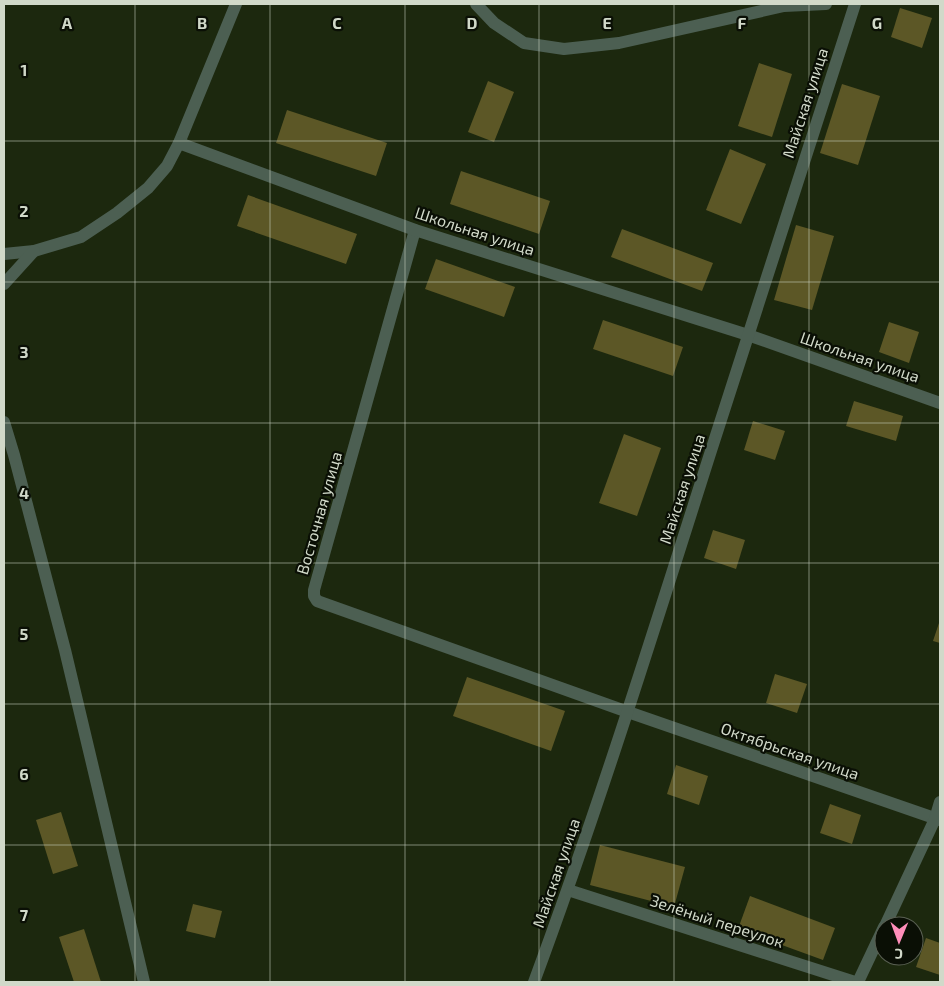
<svg xmlns="http://www.w3.org/2000/svg" width="944" height="986" font-family="'Exo 2',sans-serif">
  <style>
    .building { fill: #5c5726 }
    .lines { fill: none; stroke-linecap: round; stroke-linejoin: round }
    .street { stroke: #4c5f52; stroke-width: 12 }
    .grid { fill: none; stroke: #d1d9c9; stroke-width: 1; stroke-opacity: 0.55 }
    .labels { text-anchor: middle; stroke-width: 4.5; stroke-linejoin: round; paint-order: stroke }
    .street-label { font-size: 16px; fill: #d1d9c9; stroke: #0a0f05 }
    .grid-label { font-size: 16px; text-anchor: middle; font-weight: bold; fill: #d1d9c9; stroke: #0a0f05; stroke-width: 4.5; stroke-linejoin: round; paint-order: stroke }
  </style>
  <rect width="100%" height="100%" fill="#1c280e"/>
  <g class="building">
    <polygon points="900,8 932,18 922,48 891,37"/>
    <polygon points="759,63 792,74 772,137 738,126"/>
    <polygon points="488,81 514,92 494,142 468,132"/>
    <polygon points="842,84 880,96 858,165 820,153"/>
    <polygon points="287,110 387,143 376,176 276,143"/>
    <polygon points="730,149 766,164 741,224 706,210"/>
    <polygon points="461,171 550,201 539,234 450,204"/>
    <polygon points="248,195 357,234 346,264 237,226"/>
    <polygon points="796,225 834,236 812,310 774,300"/>
    <polygon points="622,229 713,263 702,291 611,257"/>
    <polygon points="436,259 515,287 504,317 425,289"/>
    <polygon points="603,320 683,347 673,376 593,349"/>
    <polygon points="889,322 919,332 909,363 879,352"/>
    <polygon points="854,401 903,416 896,441 846,426"/>
    <polygon points="753,421 785,431 775,460 744,450"/>
    <polygon points="624,434 661,448 637,516 599,503"/>
    <polygon points="713,530 745,540 736,569 704,558"/>
    <polygon points="940,620 940,643 933,641"/>
    <polygon points="775,674 807,684 797,713 766,703"/>
    <polygon points="467,677 565,711 551,751 453,716"/>
    <polygon points="676,765 708,776 699,805 667,794"/>
    <polygon points="830,804 861,815 852,844 820,833"/>
    <polygon points="61,812 78,866 53,874 36,820"/>
    <polygon points="600,845 685,867 674,907 590,885"/>
    <polygon points="750,896 835,928 823,960 738,929"/>
    <polygon points="193,904 222,911 215,938 186,931"/>
    <polygon points="84,929 101,982 74,982 59,937"/>
    <polygon points="926,938 940,943 940,975 916,967"/>
  </g>
  <g class="lines">
    <g class="street">
      <polyline points="476,4 494,23 524,43 564,49 619,43 784,6 826,4"/>
      <polyline points="179,143 236,4"/>
      <polyline points="415,230 314,590 314,596 317,601 628,712 940,820"/>
      <polyline points="4,254 34,251 81,237 117,213 148,188 167,166 179,143 415,230 748,335 940,403"/>
      <polyline points="4,284 34,251"/>
      <polyline points="4,422 14,455 65,650 144,982"/>
      <polyline points="568,890 855,982"/>
      <polyline points="885,926 935,819 940,802"/>
      <path d="M534 982C598 809 653 633 709 457 757 306 806 155 855 4"/>
      <polyline points="858,982 884,927"/>
    </g>
  </g>
  <path class="grid" d="M135 4V982M270 4V982M405 4V982M539 4V982M674 4V982M809 4V982M4 141H940M4 282H940M4 423H940M4 563H940M4 704H940M4 845H940"/>
  <g class="labels">
    <g class="street-label">
      <text transform="translate(805 103) rotate(-72)" y="6">Майская улица</text>
      <text transform="translate(475 231) rotate(18)" y="6">Школьная улица</text>
      <text transform="translate(860 357) rotate(19)" y="6">Школьная улица</text>
      <text transform="translate(682 489) rotate(-72)" y="6">Майская улица</text>
      <text transform="translate(319 513) rotate(-74)" y="6">Восточная улица</text>
      <text transform="translate(790 751) rotate(19)" y="6">Октябрьская улица</text>
      <text transform="translate(556 873) rotate(-71)" y="6">Майская улица</text>
      <text transform="translate(717 921) rotate(18)" y="6">Зелёный переулок</text>
    </g>
  </g>
  <g class="grid-label">
    <text x="67" y="29">A</text>
    <text x="202" y="29">B</text>
    <text x="337" y="29">C</text>
    <text x="472" y="29">D</text>
    <text x="607" y="29">E</text>
    <text x="742" y="29">F</text>
    <text x="877" y="29">G</text>
    <text x="24" y="76">1</text>
    <text x="24" y="217">2</text>
    <text x="24" y="358">3</text>
    <text x="24" y="499">4</text>
    <text x="24" y="640">5</text>
    <text x="24" y="780">6</text>
    <text x="24" y="921">7</text>
  </g>
  <rect width="944" height="986" fill="none" stroke="#d1d9c9" stroke-width="10"/>
  <g transform="translate(899 941) rotate(181)"><circle r="24" fill="#0a0f05" stroke="#5a6053"/>
  <path d="M0-4L9 19L0 12L-9 19Z" fill="#ff8eba"/>
  <text y="-8" font-size="14" font-weight="bold" text-anchor="middle" fill="#d1d9c9">С</text>
  </g>
</svg>
